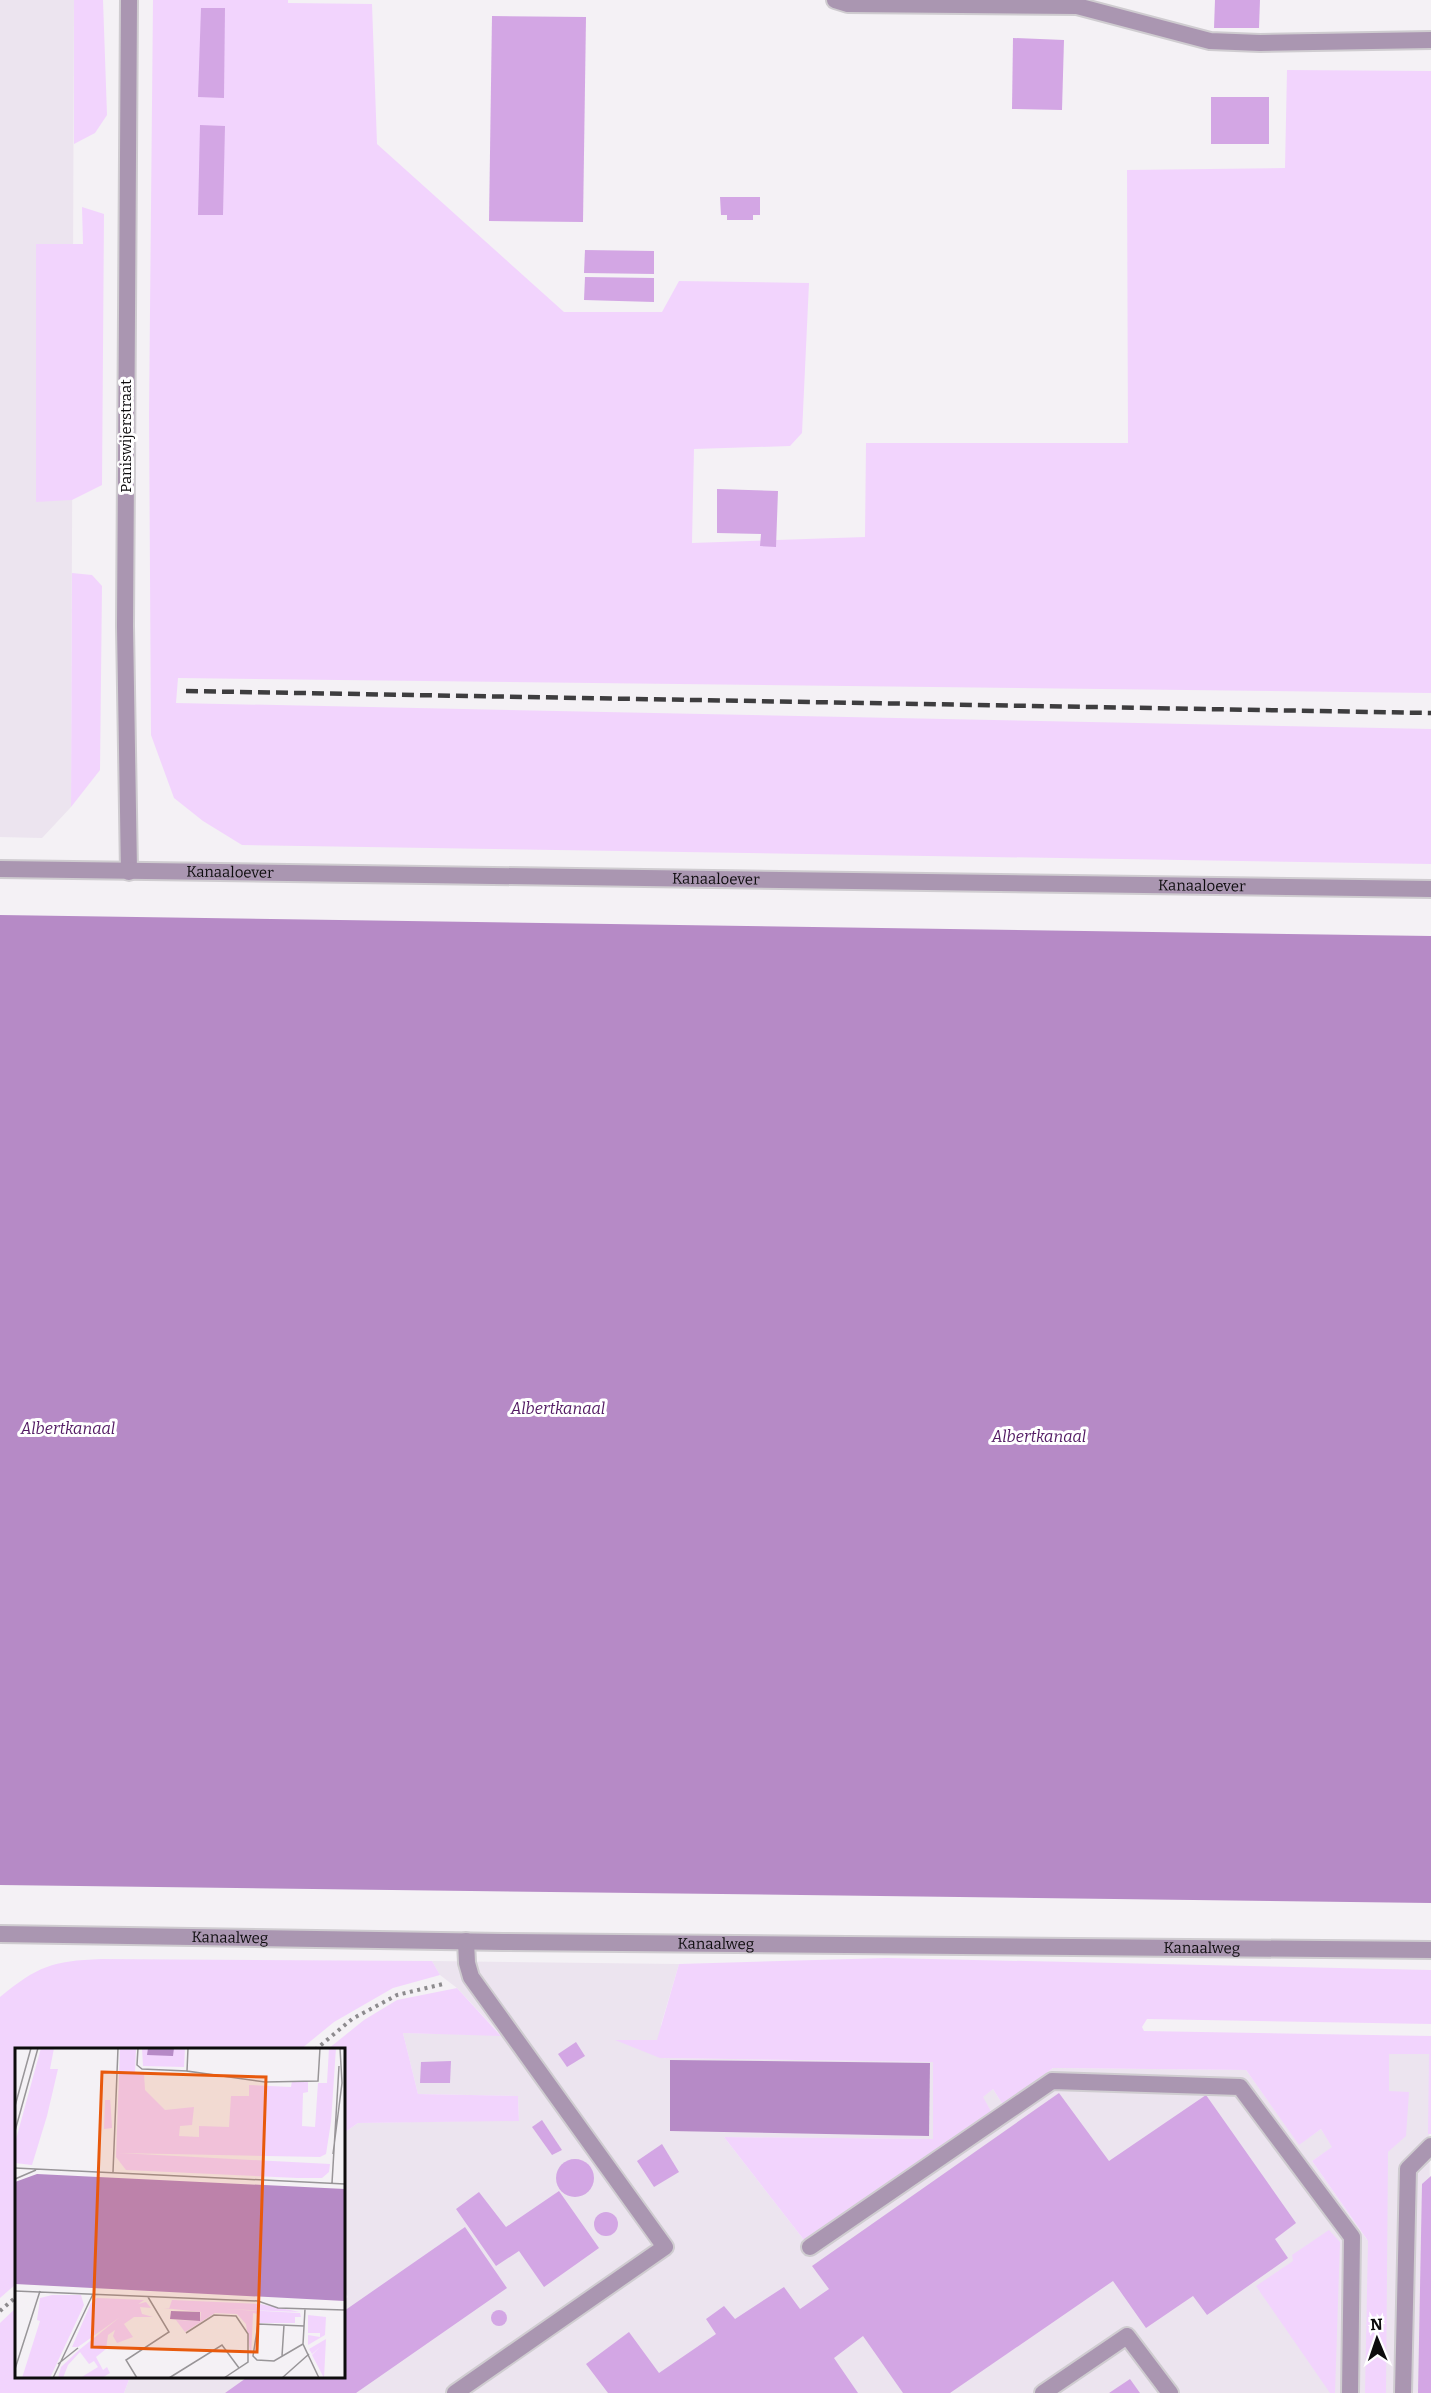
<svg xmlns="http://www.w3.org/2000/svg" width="1431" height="2393" font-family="Bitter,serif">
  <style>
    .built { fill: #ece4ef }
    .green { fill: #f2d4fd }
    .water { fill: #b68ac6 }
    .building { fill: #d3a6e4 }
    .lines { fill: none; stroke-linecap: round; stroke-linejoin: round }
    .service-casing { stroke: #cfccd0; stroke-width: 20 }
    .minor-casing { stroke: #cfccd0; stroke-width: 20 }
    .path { stroke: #8d8b8e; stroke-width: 4; stroke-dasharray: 3 4.5; stroke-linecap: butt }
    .service { stroke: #aa96b1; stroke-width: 16 }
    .minor { stroke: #aa96b1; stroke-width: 16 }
    .rail { stroke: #3e3d3f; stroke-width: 4.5; stroke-dasharray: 12 6; stroke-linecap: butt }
    .labels { text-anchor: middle; stroke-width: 6; stroke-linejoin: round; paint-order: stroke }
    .street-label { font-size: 15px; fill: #0d0c0d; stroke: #fff }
    .water-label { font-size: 16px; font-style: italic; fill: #531b64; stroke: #fff }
    .inset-road { fill: none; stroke: #989598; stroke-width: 1.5 }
    .view { fill: #e8590c; fill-opacity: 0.15; stroke: #e8590c; stroke-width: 3 }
    .inset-edge { fill: none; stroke: #0d0c0d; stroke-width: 3 }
  </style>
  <rect width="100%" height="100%" fill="#f4f1f5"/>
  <g class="built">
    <polygon points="0,0 74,0 71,807 42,838 0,837"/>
    <polygon points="432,1961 679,1964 661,2025 660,2058 933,2062 933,2139 724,2137 804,2240 992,2113 982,2097 993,2089 1003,2105 1053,2068 1246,2070 1299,2144 1321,2129 1333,2147 1312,2161 1367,2240 1389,2053 1429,2054 1431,2393 124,2393 130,2377 344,2376 344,2300 348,2297 344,2291 344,2133 358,2123 519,2120 518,2096 418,2094 403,2033 501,2035 457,1988 440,1975"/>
  </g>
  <g class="green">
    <polygon points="74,0 103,0 107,115 95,133 74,144"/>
    <polygon points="153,0 288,0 288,3 372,4 377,144 564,312 662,312 679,281 809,283 802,433 790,446 694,449 692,543 865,537 866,443 1128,443 1127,170 1285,168 1287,70 1431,71 1431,693 178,678 176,703 1431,729 1431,864 242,845 203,821 174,798 151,735 149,415"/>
    <polygon points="82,207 104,214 102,485 72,500 36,502 36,244 83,244"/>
    <polygon points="72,573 92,575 102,586 100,770 71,807"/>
    <polygon points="887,1958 1431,1970 1431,2024 1147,2019 1142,2027 1144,2031 1431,2036 1431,2134 1428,2134 1429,2054 1389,2054 1389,2091 1409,2092 1406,2136 1388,2152 1386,2393 1365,2393 1368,2241 1312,2161 1332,2147 1321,2129 1299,2145 1246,2070 1053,2068 1003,2105 993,2089 983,2097 992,2113 804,2240 724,2137 933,2139 933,2062 660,2058 615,2040 657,2040 679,1964"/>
    <path d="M101 1959 432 1961 440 1975 393 1988 334 2022 301 2049 16 2050V2284L0 2298V1997C38 1966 52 1961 101 1959Z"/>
    <polygon points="457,1988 501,2036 403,2033 418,2094 518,2096 519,2121 358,2123 344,2133 344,2050 328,2049 364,2020 397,2000"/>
    <polygon points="1329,2230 1340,2242 1335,2393 1330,2393 1256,2286 1293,2261 1292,2255"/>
    <polygon points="16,2308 16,2376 130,2377 124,2393 0,2393 0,2323"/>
  </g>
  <g class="water">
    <polygon points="0,915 1431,936 1431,1903 0,1885"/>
    <polygon points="670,2060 930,2063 929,2136 670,2131"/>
  </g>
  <g class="building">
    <polygon points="1215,0 1260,0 1259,28 1214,28"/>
    <polygon points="201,8 225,8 224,98 198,97"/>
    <polygon points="492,16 586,17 583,222 489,221"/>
    <polygon points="1013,38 1064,40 1062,110 1012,109"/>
    <rect x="1211" y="97" width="58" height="47"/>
    <polygon points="200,125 225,126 223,215 198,215"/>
    <polygon points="720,197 760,197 760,215 753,215 753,220 727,220 727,215 721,215"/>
    <polygon points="585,250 654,251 654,274 584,273"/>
    <polygon points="585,277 654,278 654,302 584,300"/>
    <polygon points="717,489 778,491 776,547 760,546 761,534 717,533"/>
    <polygon points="576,2042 585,2056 567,2067 558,2054"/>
    <polygon points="451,2061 450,2083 420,2083 421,2062"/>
    <polygon points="1059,2093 1109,2161 1206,2095 1296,2223 1275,2239 1288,2258 1207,2315 1193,2296 1146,2328 1113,2281 950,2393 903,2393 863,2336 834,2358 858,2393 608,2393 586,2364 629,2332 659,2373 716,2334 706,2319 724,2306 735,2319 784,2287 800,2309 829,2289 812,2266"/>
    <polygon points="542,2120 562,2150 552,2155 532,2127"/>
    <polygon points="662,2144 679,2172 654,2187 637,2161"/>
    <circle cx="575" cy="2178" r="19"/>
    <polygon points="1431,2176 1431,2393 1418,2393 1422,2184"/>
    <polygon points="559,2191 599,2248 544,2287 519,2251 496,2266 456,2209 479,2192 506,2227"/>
    <circle cx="606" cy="2224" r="12"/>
    <polygon points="465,2227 507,2288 356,2393 225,2393 249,2376 344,2376 344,2311"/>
    <circle cx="499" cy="2318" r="8"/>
    <polygon points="1130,2379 1140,2393 1109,2393"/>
  </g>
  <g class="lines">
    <g class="service-casing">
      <g id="service">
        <polyline points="835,0 848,4 1077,6 1210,41 1260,43 1431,40"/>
        <path id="s1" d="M0 1934 503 1942 1431 1950"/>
        <polyline points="810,2247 1052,2081 1240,2087 1352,2237 1350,2393"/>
        <polyline points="455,2393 665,2247 471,1977 467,1963 466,1941"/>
        <polyline points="1043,2393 1127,2336 1170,2393"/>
        <polyline points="1403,2393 1408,2169 1431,2146"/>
      </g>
    </g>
    <g class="minor-casing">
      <g id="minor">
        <polyline points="129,0 125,626 129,872"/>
        <path id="s2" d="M0 869 1431 889"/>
      </g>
    </g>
    <g class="path">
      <polyline points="315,2050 352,2019 397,1995 443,1984"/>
      <polyline points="0,2311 16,2297"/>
    </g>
    <use href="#service" class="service"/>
    <use href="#minor" class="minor"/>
    <polyline class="rail" points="186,691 1431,713"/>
  </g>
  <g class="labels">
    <g class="street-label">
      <text transform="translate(126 436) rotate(-90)" y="5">Paniswijerstraat</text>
      <text dy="5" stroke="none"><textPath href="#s2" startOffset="230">Kanaaloever</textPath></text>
      <text dy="5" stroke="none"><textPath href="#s2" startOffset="716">Kanaaloever</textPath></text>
      <text dy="5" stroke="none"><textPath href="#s2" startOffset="1202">Kanaaloever</textPath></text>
      <text dy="5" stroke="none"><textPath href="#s1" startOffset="230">Kanaalweg</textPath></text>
      <text dy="5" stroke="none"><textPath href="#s1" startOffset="716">Kanaalweg</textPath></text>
      <text dy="5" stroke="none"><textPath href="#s1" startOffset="1202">Kanaalweg</textPath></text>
    </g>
    <g class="water-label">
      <text x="558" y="1414">Albertkanaal</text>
      <text x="68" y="1434">Albertkanaal</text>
      <text x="1039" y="1442">Albertkanaal</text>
    </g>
  </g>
  <g transform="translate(15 2048)">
    <rect width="330" height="330" fill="#f4f1f5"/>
    <path d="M26 0H39L35 21H43L32 68 17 117 0 115V95ZM105 0H121L120 25 129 26 130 42 150 62 179 59 177 77 165 78 164 88 184 89V78L214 79 216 48H234V37L276 39 277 33 293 34V44L288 45 287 78 300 79 303 35H312L314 0H321L316 74 311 106 305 109 104 105 315 116 314 124 307 130H282L111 122 101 109ZM127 0H170L169 19 128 18ZM95 48 97 80 89 81 90 52H95ZM37 247H66L69 257 35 330H7L25 273 22 272 25 250ZM82 250 129 252 63 299H57L76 255ZM157 252 245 256 285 264 210 261 285 265 286 269H280V275H242L243 266 238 265 236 309 231 276 222 266 200 265 170 284 161 272 185 273 186 264 149 260 154 261ZM131 254 136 260 125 259 127 266 138 269H119L109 276 118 289 102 295 98 288 100 282 93 287 91 301 81 309 88 322 92 319 95 325 87 330H65L83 319 79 313 74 316 65 304 53 317 48 330H43L46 319 64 302 120 257ZM293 267 311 269 310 287 293 297V287L305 289V285H293ZM311 291 309 330 297 307 305 299 297 306 294 301Z" fill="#f2d4fd"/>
    <path d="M133 0H159L158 8 132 7ZM22 126 330 141V253L0 236V134ZM156 263 185 264V273L155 271Z" fill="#b68ac6"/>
    <path class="inset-road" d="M123 0 122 17 127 21 172 23M173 0 172 23 250 34 303 33 305 0M0 58 16 0M0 83 23 0M318 106 327 35 325 0M0 120 330 136M98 124 103 0M0 131 21 122M317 135 324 18M0 243 243 253 263 260 330 262M290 261 288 296 304 330M171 285 199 267 221 268 233 286V314L209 330M288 296 259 313 242 312 238 308 243 276 289 278M267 308 269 277M43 316 63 300M0 321 25 243M38 330 78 246M122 330 111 312 154 284 133 249M154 330 207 297 224 320M267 330 294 306"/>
    <path class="view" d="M87 24 251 29 242 304 77 299Z"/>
    <rect width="330" height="330" class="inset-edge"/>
  </g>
  <g transform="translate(1377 2339) rotate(358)" stroke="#ffffff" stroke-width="4.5" paint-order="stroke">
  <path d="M0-4.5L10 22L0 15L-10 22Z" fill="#0d0c0d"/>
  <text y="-9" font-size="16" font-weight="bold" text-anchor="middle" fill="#0d0c0d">N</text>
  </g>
</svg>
